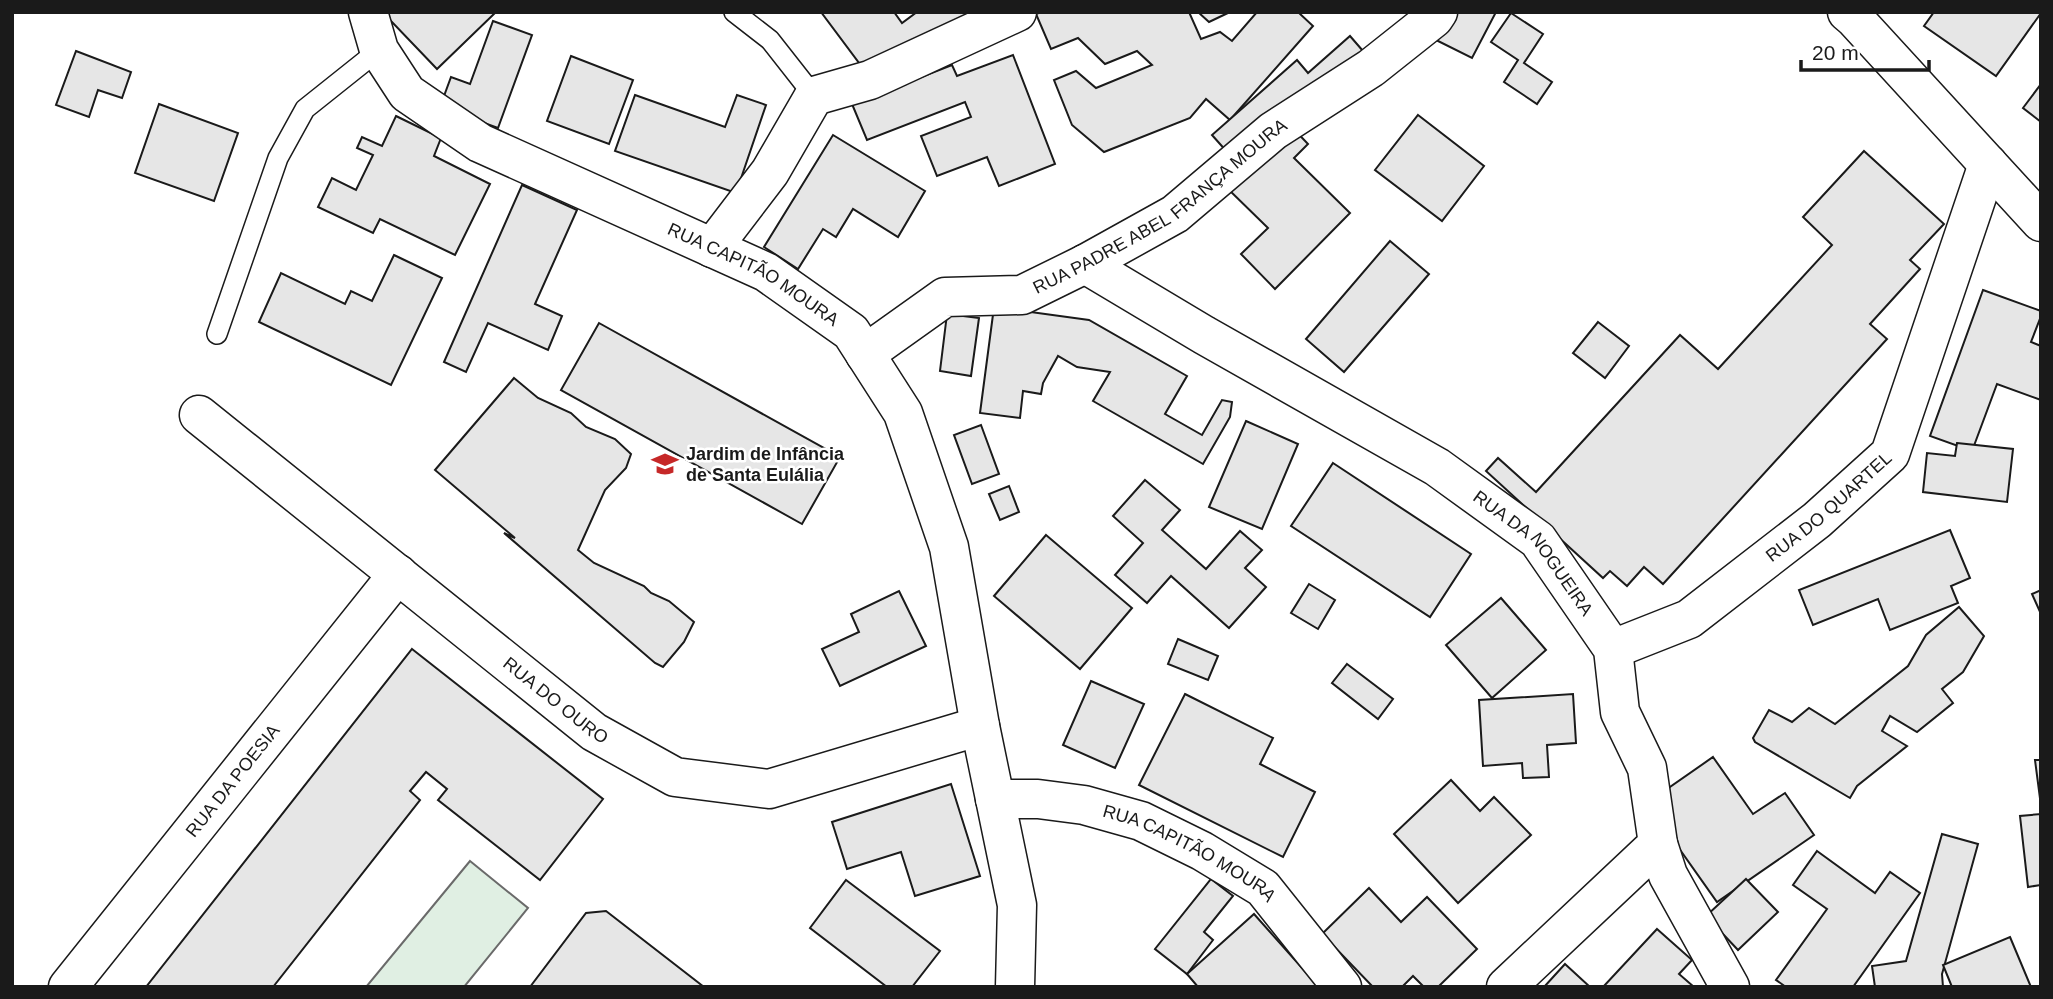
<svg xmlns="http://www.w3.org/2000/svg" width="2053" height="999" font-family="Helvetica,sans-serif">
  <style>
    .green { fill: #e0efe3; stroke: #6a6a6a; stroke-width: 2 }
    .building { fill: #e6e6e6; stroke: #1a1a1a; stroke-width: 2 }
    .lines { fill: none; stroke-linecap: round; stroke-linejoin: round }
    .service-casing { stroke: #1a1a1a; stroke-width: 22 }
    .minor-casing { stroke: #1a1a1a; stroke-width: 41 }
    .service { stroke: #fff; stroke-width: 19 }
    .minor { stroke: #fff; stroke-width: 38 }
    .labels { text-anchor: middle; stroke-width: 5; stroke-linejoin: round; paint-order: stroke }
    .street-label { font-size: 18px; fill: #1a1a1a; stroke: #fff }
    .poi-label { font-size: 18px; font-weight: bold; fill: #1a1a1a; stroke: #fff; text-anchor: start }
  </style>
  <rect width="100%" height="100%" fill="#fff"/>
  <polygon class="green" points="470,861 528,908 464,987 366,987"/>
  <g class="building">
    <polygon points="387,12 496,12 437,69 390,20"/>
    <polygon points="821,12 894,12 902,23 917,12 995,12 883,95"/>
    <polygon points="1041,12 1189,12 1201,39 1220,32 1232,41 1257,12 1298,12 1313,26 1230,120 1206,99 1190,118 1104,152 1072,125 1054,80 1076,71 1096,88 1152,65 1137,51 1105,64 1078,38 1051,49 1036,14"/>
    <polygon points="1198,12 1230,12 1209,22"/>
    <polygon points="1451,12 1496,12 1472,58 1436,40"/>
    <polygon points="1934,12 2041,12 2041,13 1996,76 1924,26"/>
    <polygon points="1511,13 1543,34 1524,63 1552,82 1537,104 1504,82 1518,60 1491,42"/>
    <polygon points="493,21 532,35 498,128 440,107 451,77 470,84"/>
    <polygon points="1350,36 1363,51 1236,162 1212,135 1297,60 1308,73"/>
    <polygon points="76,51 131,72 122,98 98,90 89,117 56,105"/>
    <polygon points="1013,55 1055,164 999,186 987,157 937,176 921,136 971,117 965,102 867,140 852,104 952,65 957,76"/>
    <polygon points="571,56 633,80 609,144 547,121"/>
    <polygon points="2041,84 2041,122 2023,108"/>
    <polygon points="635,95 725,127 737,95 766,105 736,193 615,151"/>
    <polygon points="159,104 238,133 214,201 135,173"/>
    <polygon points="1418,115 1484,166 1442,221 1375,170"/>
    <polygon points="396,116 441,138 434,156 490,184 455,255 380,219 373,233 318,207 332,178 356,190 373,155 357,148 362,137 382,146"/>
    <polygon points="1289,124 1308,144 1294,158 1350,213 1275,289 1241,254 1268,228 1226,187"/>
    <polygon points="833,135 925,191 898,237 853,209 836,237 823,229 798,269 764,247"/>
    <polygon points="1864,151 1944,224 1910,260 1920,269 1870,324 1887,339 1663,584 1644,567 1627,586 1610,571 1603,578 1486,471 1498,458 1536,492 1680,335 1718,369 1832,245 1803,217"/>
    <polygon points="522,185 577,210 535,304 562,316 548,350 488,323 466,372 444,362"/>
    <polygon points="1390,241 1429,274 1344,372 1306,339"/>
    <polygon points="394,255 442,278 391,385 259,322 281,273 345,304 351,291 372,301"/>
    <polygon points="1983,290 2041,311 2041,316 2031,342 2041,346 2041,400 1997,384 1972,451 1930,436"/>
    <polygon points="994,307 1089,320 1187,376 1165,414 1202,435 1222,400 1232,402 1230,417 1203,464 1093,401 1110,372 1077,367 1058,356 1043,383 1041,394 1023,391 1020,418 980,413"/>
    <polygon points="947,314 979,318 971,376 940,371"/>
    <polygon points="1598,322 1629,346 1605,378 1573,353"/>
    <polygon points="599,323 840,457 802,524 561,390"/>
    <polygon points="514,378 538,398 571,413 586,427 615,439 631,454 626,468 605,490 578,550 594,563 644,586 651,593 669,601 694,622 684,642 663,667 655,663 504,533 515,538 435,470"/>
    <polygon points="1246,421 1298,444 1262,529 1209,507"/>
    <polygon points="981,425 999,474 972,484 954,435"/>
    <polygon points="1957,443 2013,449 2007,502 1923,492 1927,453 1955,456"/>
    <polygon points="1333,463 1471,554 1430,617 1291,526"/>
    <polygon points="1145,480 1180,510 1162,530 1206,569 1240,531 1262,550 1245,568 1266,587 1229,628 1171,576 1147,603 1115,575 1143,543 1113,516"/>
    <polygon points="1009,486 1019,512 1000,520 989,494"/>
    <polygon points="1950,530 1970,578 1951,586 1958,603 1890,630 1878,599 1813,625 1799,590"/>
    <polygon points="1046,535 1132,608 1080,669 994,596"/>
    <polygon points="1309,584 1335,600 1318,629 1291,613"/>
    <polygon points="2041,590 2041,614 2032,594"/>
    <polygon points="899,591 926,646 840,686 822,649 859,632 851,614"/>
    <polygon points="1501,598 1546,650 1492,698 1446,645"/>
    <polygon points="1959,607 1984,636 1963,672 1942,689 1953,703 1917,732 1890,716 1882,731 1907,746 1857,786 1850,798 1755,742 1753,738 1769,710 1792,722 1809,708 1835,724 1908,666 1926,635"/>
    <polygon points="1178,639 1218,656 1208,680 1168,664"/>
    <polygon points="412,649 603,799 540,880 438,800 447,789 426,772 410,791 420,800 273,987 146,987"/>
    <polygon points="1347,664 1393,699 1378,719 1332,683"/>
    <polygon points="1091,681 1144,704 1115,768 1063,745"/>
    <polygon points="1185,694 1273,738 1260,764 1315,792 1283,857 1139,785"/>
    <polygon points="1573,694 1576,743 1547,745 1549,777 1523,778 1522,763 1483,766 1479,700"/>
    <polygon points="1713,757 1753,814 1785,793 1814,835 1717,902 1647,803"/>
    <polygon points="2035,760 2041,760 2041,806"/>
    <polygon points="1451,780 1480,811 1494,797 1531,835 1458,903 1394,834"/>
    <polygon points="951,784 980,876 915,896 901,852 847,869 832,822"/>
    <polygon points="2041,814 2041,885 2028,887 2020,816"/>
    <polygon points="1942,834 1978,844 1942,974 1943,987 1875,987 1872,966 1906,961"/>
    <polygon points="1817,851 1875,893 1890,872 1920,893 1853,987 1786,987 1776,980 1827,909 1793,885"/>
    <polygon points="1211,879 1233,896 1204,932 1213,940 1187,974 1155,949"/>
    <polygon points="1746,879 1778,912 1738,950 1706,916"/>
    <polygon points="846,880 940,951 912,987 887,987 810,928"/>
    <polygon points="1369,888 1401,922 1427,897 1477,949 1438,987 1424,987 1413,976 1402,987 1373,987 1322,934"/>
    <polygon points="606,911 704,987 530,987 586,913"/>
    <polygon points="1254,914 1319,987 1198,987 1187,974"/>
    <polygon points="1657,929 1692,960 1679,974 1694,987 1603,987"/>
    <polygon points="2010,937 2031,987 1952,987 1943,965"/>
    <polygon points="1565,964 1590,987 1544,987"/>
  </g>
  <g class="lines">
    <g class="service-casing">
      <g id="service">
        <polyline points="734,12 770,40 814,96"/>
        <polyline points="217,334 278,158 305,109 379,50"/>
      </g>
    </g>
    <g class="minor-casing">
      <g id="minor">
        <path id="s1" d="M368 12 379 50 407 93 480 143 766 272 851 332 903 413 949 547 980 726 1017 905 1015 987"/>
        <polyline points="1847,12 1854,18 2041,222"/>
        <polyline points="712,248 770,172 814,96 870,80 1017,12"/>
        <path id="s2" d="M1085 264 1204 335 1437 467 1538 540 1613 649 1620 712 1647 768 1658 844 1506 987"/>
        <path id="s3" d="M865 354 945 297 1022 295 1085 264 1175 214 1273 131 1371 68 1434 18 1438 12"/>
        <path id="s4" d="M199 415 594 732 675 777 769 789 980 726"/>
        <path id="s5" d="M1613 649 1689 619 1817 520 1890 454 1988 164"/>
        <path id="s6" d="M995 799H1038L1084 805 1141 821 1202 851 1263 888 1342 987"/>
        <polyline points="1658,844 1668,875 1730,987"/>
        <path id="s7" d="M68 987 398 574"/>
      </g>
    </g>
    <use href="#service" class="service"/>
    <use href="#minor" class="minor"/>
  </g>
  <defs>
    <g id="school-bare" transform="scale(2.1)"><path d="M0-5L7-2L0 1L-7-2ZM-4 1L0 2.5L4 1V4Q0 6-4 4Z" fill="#c62828" stroke="#fff" stroke-width="2.5" paint-order="stroke"/></g>
  </defs>
  <g fill-rule="evenodd">
    <use href="#school-bare" x="665" y="464"/>
  </g>
  <g class="labels">
    <g class="street-label">
      <text dy="6" stroke="none"><textPath href="#s3" startOffset="340">RUA PADRE ABEL FRANÇA MOURA</textPath></text>
      <text dy="6" stroke="none"><textPath href="#s1" startOffset="483">RUA CAPITÃO MOURA</textPath></text>
      <text dy="6" stroke="none"><textPath href="#s5" startOffset="261">RUA DO QUARTEL</textPath></text>
      <text dy="6" stroke="none"><textPath href="#s2" startOffset="537">RUA DA NOGUEIRA</textPath></text>
      <text dy="6" stroke="none"><textPath href="#s4" startOffset="457">RUA DO OURO</textPath></text>
      <text dy="6" stroke="none"><textPath href="#s7" startOffset="264">RUA DA POESIA</textPath></text>
      <text dy="6" stroke="none"><textPath href="#s6" startOffset="206">RUA CAPITÃO MOURA</textPath></text>
    </g>
    <g class="poi-label">
      <text x="686" y="460">Jardim de Infância<tspan x="686" dy="21">de Santa Eulália</tspan></text>
    </g>
  </g>
  <rect width="2053" height="999" fill="none" stroke="#1a1a1a" stroke-width="28"/>
  <path d="M1801 60v10h128v-10" fill="none" stroke="#1a1a1a" stroke-width="3.5"/>
  <text x="1812" y="60" font-size="21" fill="#1a1a1a" stroke="#ffffff" stroke-width="5" paint-order="stroke">20 m</text>
</svg>
